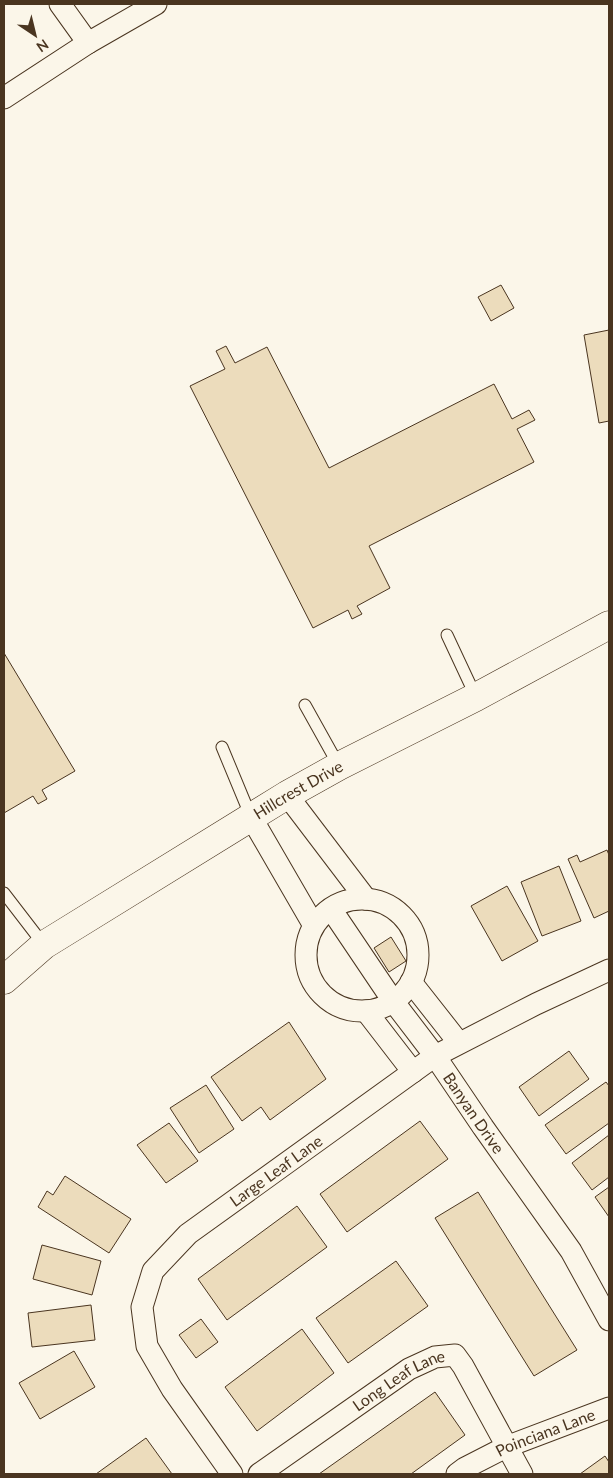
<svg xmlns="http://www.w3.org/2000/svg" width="613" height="1478" font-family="Lato,sans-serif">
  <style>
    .building { fill: #ecdcbc; stroke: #4a3520 }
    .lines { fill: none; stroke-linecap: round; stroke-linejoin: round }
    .lane-casing { stroke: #4a3520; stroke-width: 13 }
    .street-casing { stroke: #4a3520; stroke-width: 23 }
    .secondary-casing { stroke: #4a3520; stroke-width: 29 }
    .lane { stroke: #fbf6e9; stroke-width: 11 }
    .street { stroke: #fbf6e9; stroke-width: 21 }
    .secondary { stroke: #fbf6e9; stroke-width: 28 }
    .labels { text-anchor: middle; stroke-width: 4; stroke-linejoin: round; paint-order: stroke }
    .street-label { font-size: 16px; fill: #4a3520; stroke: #fbf6e9 }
  </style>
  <rect width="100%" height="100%" fill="#fbf6e9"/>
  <g class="building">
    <polygon points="501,285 514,308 491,321 478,297"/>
    <polygon points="609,330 609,421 599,423 584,335"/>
    <polygon points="226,346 235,363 267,347 329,468 494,384 512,419 529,410 535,420 517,429 534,462 369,546 390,588 357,606 362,614 352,619 348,610 313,628 190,386 225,369 216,351"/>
    <polygon points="4,653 75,771 42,790 47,799 38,804 33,796 4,813"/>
    <polygon points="607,850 609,855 609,911 594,918 568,859 577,855 580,862"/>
    <polygon points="559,866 581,921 542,936 521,882"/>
    <polygon points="507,886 538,941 502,961 471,906"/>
    <polygon points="391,937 406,961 389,972 374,948"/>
    <polygon points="289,1022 326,1079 270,1120 261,1107 242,1121 211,1077"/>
    <polygon points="569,1051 589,1079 539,1116 519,1087"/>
    <polygon points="606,1082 609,1086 609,1123 566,1154 545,1125"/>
    <polygon points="206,1085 234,1129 199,1153 170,1108"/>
    <polygon points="420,1121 448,1159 347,1232 320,1194"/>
    <polygon points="169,1123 198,1161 166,1183 137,1145"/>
    <polygon points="609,1135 609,1177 592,1190 572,1163"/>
    <polygon points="65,1176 131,1219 109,1253 38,1207 47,1191 53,1195"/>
    <polygon points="609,1187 609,1217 595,1197"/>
    <polygon points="478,1192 577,1350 534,1376 435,1218"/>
    <polygon points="297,1206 327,1247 227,1320 198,1279"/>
    <polygon points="42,1245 101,1261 92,1295 33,1279"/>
    <polygon points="396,1261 428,1306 348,1363 316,1318"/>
    <polygon points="91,1305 95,1340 32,1347 28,1313"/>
    <polygon points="201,1319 218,1342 196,1358 179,1335"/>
    <polygon points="302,1329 334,1373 257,1431 225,1387"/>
    <polygon points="74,1351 95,1387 40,1419 19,1383"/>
    <polygon points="435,1392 465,1435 411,1474 319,1474"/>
    <polygon points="146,1438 172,1474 96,1474"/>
    <polygon points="605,1456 609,1462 609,1474 580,1474"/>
  </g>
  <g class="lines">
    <g class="lane-casing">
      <g id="lane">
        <polyline points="447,635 476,697"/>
        <polyline points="305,705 339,766"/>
        <polyline points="222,747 251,817"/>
        <polyline points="4,893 44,945"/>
      </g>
    </g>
    <g class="street-casing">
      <g id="street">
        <polyline points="60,4 88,43"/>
        <polyline points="4,98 88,43 156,4"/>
        <polyline points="287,795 366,899"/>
        <polyline points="251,817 313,924"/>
        <circle cx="362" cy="955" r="56"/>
        <path id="s1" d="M331 909 393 1001 435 1056 483 1127 571 1251 609 1320"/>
        <polyline points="411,982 459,1043"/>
        <polyline points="366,1011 413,1072"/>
        <path id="s2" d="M232 1474 172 1389 147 1346 142 1307 153 1271 188 1234 435 1056 536 1004 609 970"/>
        <path id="s3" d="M259 1474 409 1369 435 1357 455 1355 463 1366 522 1474"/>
        <path id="s4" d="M457 1474 465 1468 506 1447 609 1408"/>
      </g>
    </g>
    <g class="secondary-casing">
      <g id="secondary">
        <path id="s5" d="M4 980 44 945 287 795 339 766 476 697 609 625"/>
      </g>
    </g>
    <use href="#lane" class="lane"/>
    <use href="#street" class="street"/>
    <use href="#secondary" class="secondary"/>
  </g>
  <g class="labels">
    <g class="street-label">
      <text dy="6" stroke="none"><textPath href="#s5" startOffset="351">Hillcrest Drive</textPath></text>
      <text dy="6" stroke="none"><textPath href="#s1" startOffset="249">Banyan Drive</textPath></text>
      <text dy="6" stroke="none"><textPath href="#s2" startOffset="390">Large Leaf Lane</textPath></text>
      <text dy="6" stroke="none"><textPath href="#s3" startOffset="169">Long Leaf Lane</textPath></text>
      <text dy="6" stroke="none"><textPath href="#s4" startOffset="98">Poinciana Lane</textPath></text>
    </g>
  </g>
  <rect width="613" height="1478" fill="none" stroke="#4a3520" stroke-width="10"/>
  <g transform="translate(35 35) rotate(145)" stroke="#fbf6e9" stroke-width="4" paint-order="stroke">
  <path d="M0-4L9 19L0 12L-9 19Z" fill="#4a3520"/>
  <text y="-8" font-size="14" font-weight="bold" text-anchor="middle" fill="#4a3520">N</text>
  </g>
</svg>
